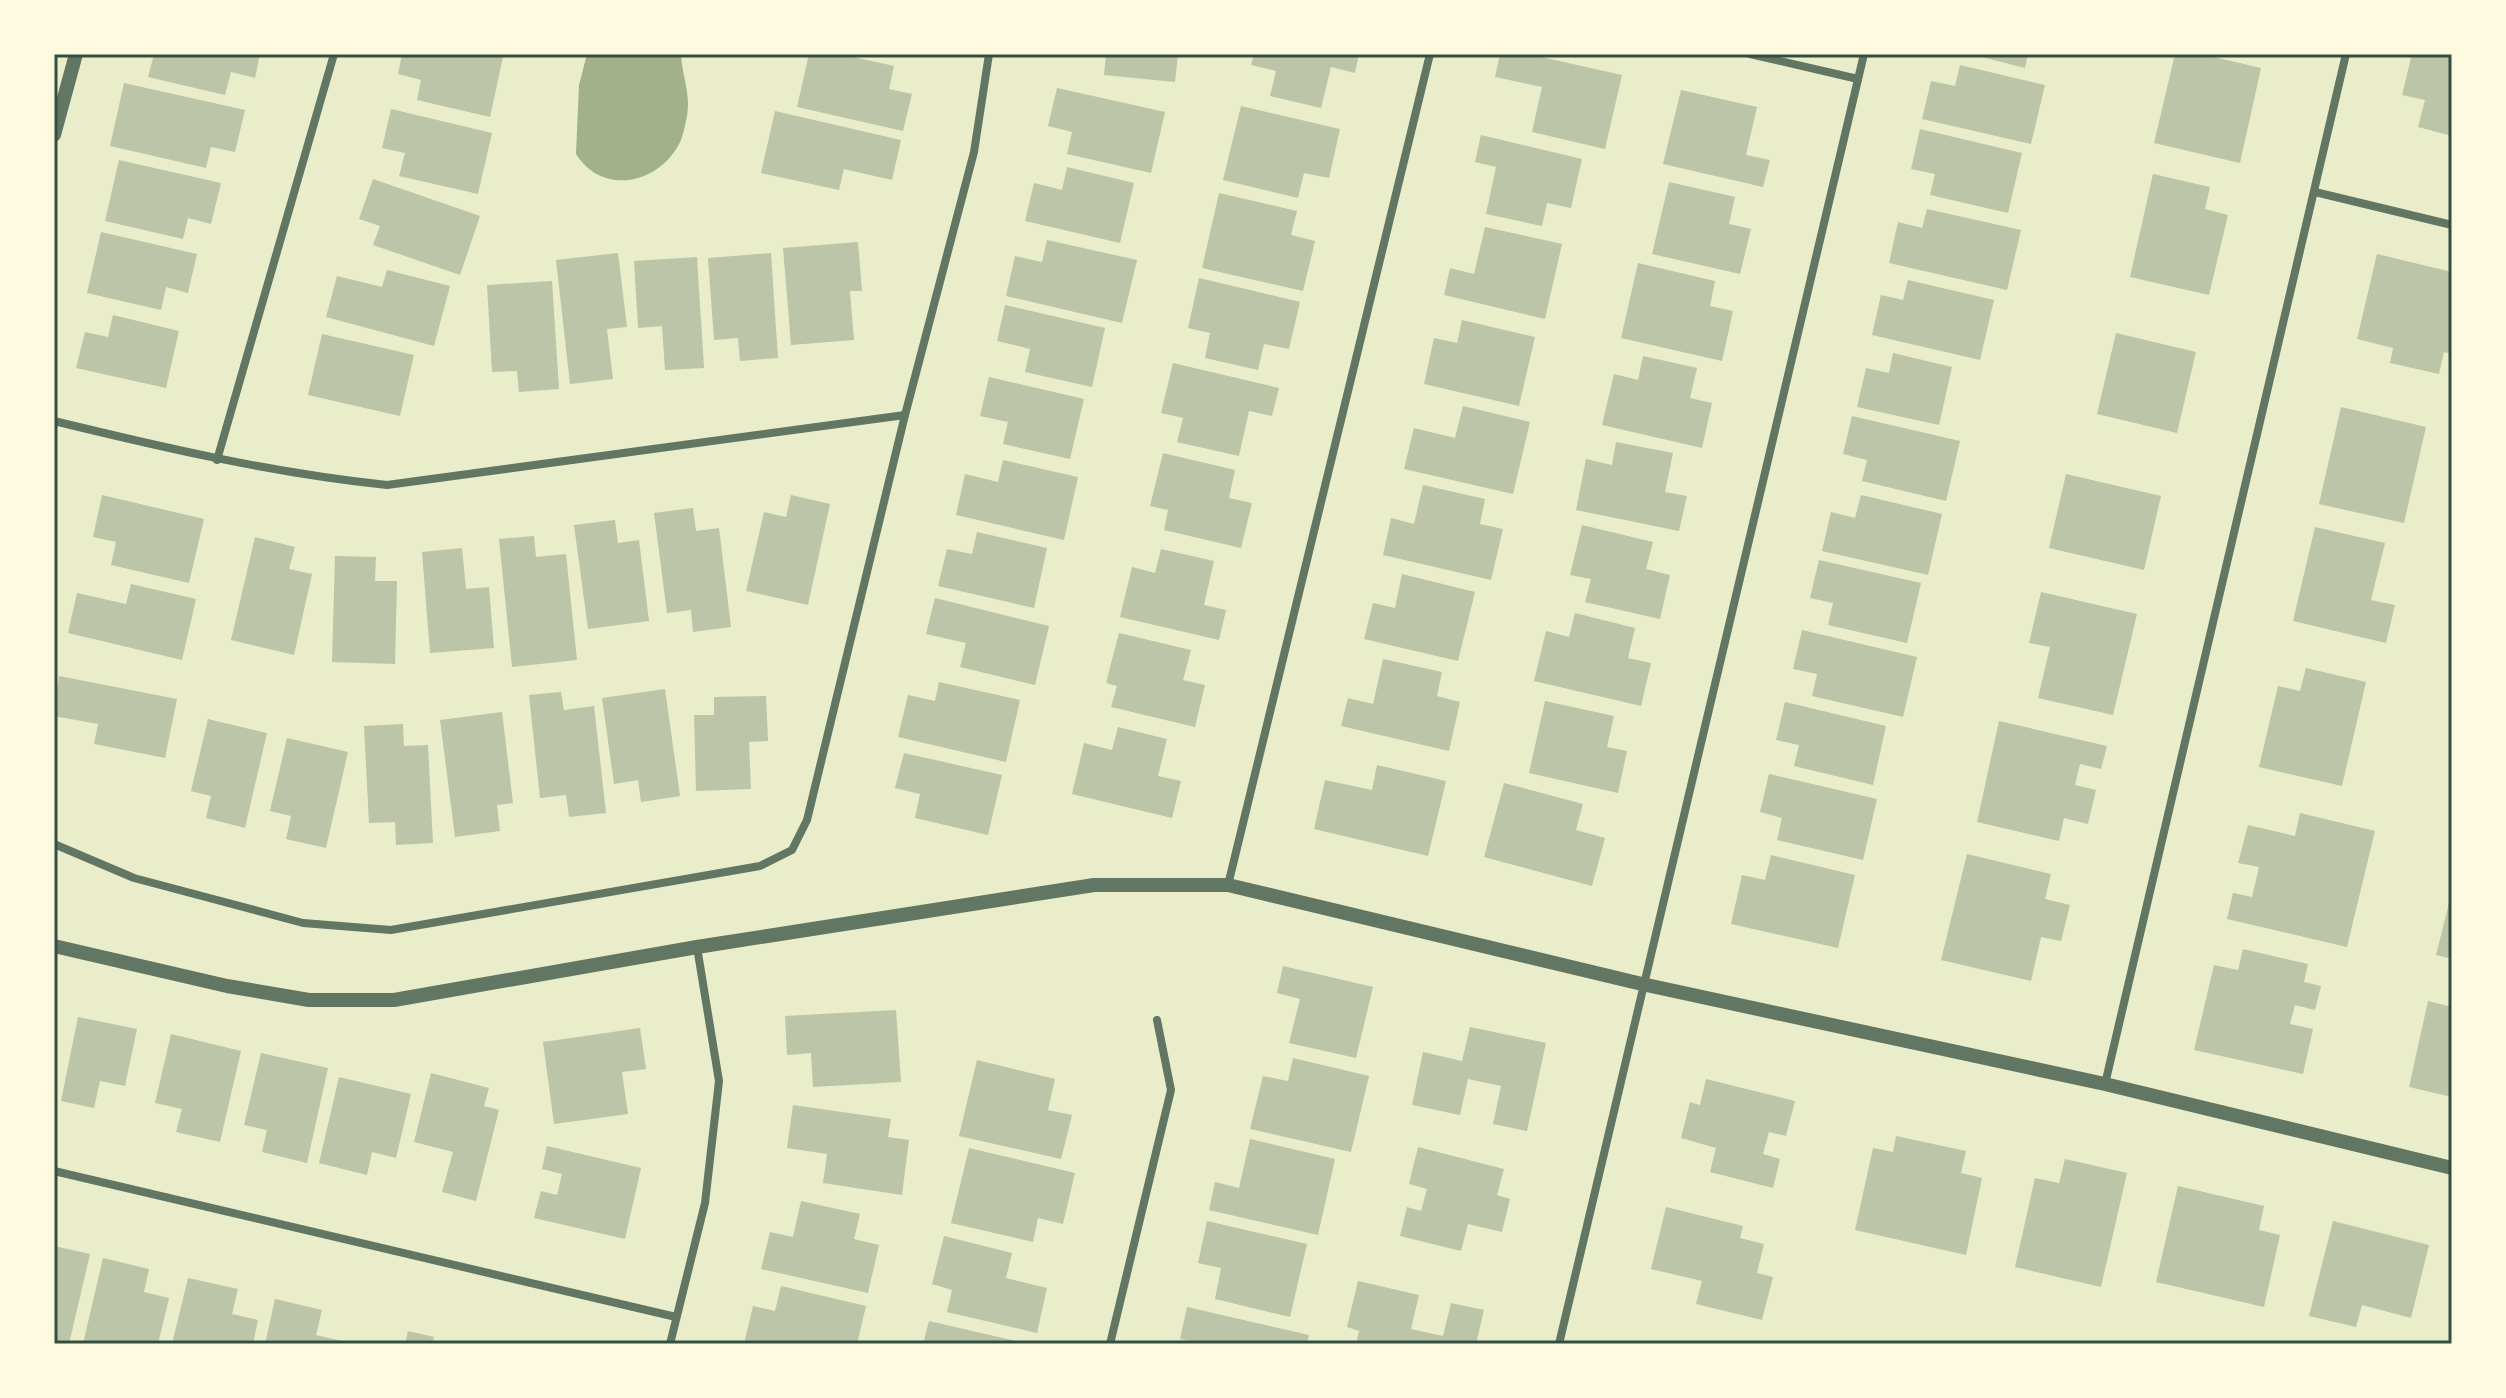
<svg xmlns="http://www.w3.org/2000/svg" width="2506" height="1398" font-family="Poppins,sans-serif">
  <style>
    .water { fill: #a3b18a }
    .building { fill: #bcc5a7 }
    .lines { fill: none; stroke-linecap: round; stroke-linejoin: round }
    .minor { stroke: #617663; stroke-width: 8 }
    .tertiary { stroke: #617663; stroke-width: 14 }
    .neatline { fill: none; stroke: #344e41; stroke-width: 3 }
  </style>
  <rect width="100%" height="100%" fill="#e9edc9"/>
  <path class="water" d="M587 54H681C682 75 691 94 687 116 685 125 683 138 678 146 655 186 601 194 576 154L579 85Z"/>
  <g class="building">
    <polygon points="154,54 260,54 255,78 231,72 225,95 148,77"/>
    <polygon points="402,54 503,57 490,117 417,100 421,80 398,74"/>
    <polygon points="809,54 840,54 894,66 889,89 912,94 903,131 797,107"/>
    <polygon points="1106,54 1178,54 1175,82 1104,75"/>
    <polygon points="1254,54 1359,54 1355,73 1331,67 1321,108 1270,96 1276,71 1251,65"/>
    <polygon points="1500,54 1528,54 1622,75 1605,149 1532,132 1542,87 1495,77"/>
    <polygon points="1970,54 2028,54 2025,68"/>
    <polygon points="2175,54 2201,54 2261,68 2240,163 2154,143"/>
    <polygon points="2412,54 2452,54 2452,136 2418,127 2425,100 2402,95"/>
    <polygon points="1960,65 2045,85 2031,144 1922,119 1931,81 1955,86"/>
    <polygon points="124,83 245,110 235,152 211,147 206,168 110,146"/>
    <polygon points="1057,88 1165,112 1151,173 1067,154 1072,132 1048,126"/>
    <polygon points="1681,90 1757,107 1746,155 1770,160 1763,187 1663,164"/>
    <polygon points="1241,106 1340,129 1329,178 1304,173 1298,198 1223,180"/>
    <polygon points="391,109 492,133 478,194 399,176 405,153 382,148"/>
    <polygon points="775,111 901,140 892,180 844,169 839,190 761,173"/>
    <polygon points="1920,129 2022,153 2008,213 1930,195 1935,174 1911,169"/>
    <polygon points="1481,135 1582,159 1571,208 1547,203 1542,226 1486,214 1496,167 1475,162"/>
    <polygon points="119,160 221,183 211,224 188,218 183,239 105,221"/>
    <polygon points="1067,167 1134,183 1120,243 1025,221 1034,183 1062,190"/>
    <polygon points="2153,174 2210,187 2205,209 2228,215 2209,295 2130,277"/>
    <polygon points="373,179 480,216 460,275 373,245 380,226 359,219"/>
    <polygon points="1669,182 1735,197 1729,224 1751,229 1740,274 1652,254"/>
    <polygon points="1219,193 1297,211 1291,235 1315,241 1303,291 1202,268"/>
    <polygon points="1927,209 2021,230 2007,290 1889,263 1898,222 1922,228"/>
    <polygon points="1485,227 1562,244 1545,319 1444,295 1450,268 1474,274"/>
    <polygon points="101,232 197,254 188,293 166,287 161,310 87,293"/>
    <polygon points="1047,240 1137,260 1122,323 1006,296 1015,256 1042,262"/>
    <polygon points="858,242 862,291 850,291 854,340 791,345 783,248"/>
    <polygon points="618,253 627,327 607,329 613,379 570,384 556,260"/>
    <polygon points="771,253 778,358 740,361 738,338 714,340 708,258"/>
    <polygon points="2377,254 2452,272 2452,354 2444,352 2439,374 2390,363 2393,348 2357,339"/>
    <polygon points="697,257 704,368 665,370 662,326 638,328 634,261"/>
    <polygon points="1638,263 1715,281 1710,306 1733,311 1722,361 1621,338"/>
    <polygon points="387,270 450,286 434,346 326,317 337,276 382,287"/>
    <polygon points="1199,278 1300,302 1289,349 1264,344 1258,370 1205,358 1210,333 1188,328"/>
    <polygon points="1908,280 1994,300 1980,360 1872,335 1881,295 1903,300"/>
    <polygon points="552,281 559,389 519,392 517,371 492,372 487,285"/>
    <polygon points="1005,305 1105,328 1092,387 1025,372 1030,349 997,341"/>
    <polygon points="113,315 179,331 166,388 76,368 85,332 108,337"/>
    <polygon points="1462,320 1535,337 1519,406 1424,384 1434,338 1457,343"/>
    <polygon points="2116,333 2196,352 2177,433 2097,414"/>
    <polygon points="322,334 414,355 400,416 308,395"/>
    <polygon points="1893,353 1952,367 1939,425 1857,407 1866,368 1889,373"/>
    <polygon points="1643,356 1697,368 1690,398 1712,403 1702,448 1602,425 1614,374 1638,380"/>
    <polygon points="1173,363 1279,388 1272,416 1249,411 1239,456 1177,442 1183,418 1161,413"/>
    <polygon points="989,377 1084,399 1070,459 1003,444 1008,422 980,416"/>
    <polygon points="1463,406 1530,422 1513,494 1404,469 1414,428 1455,438"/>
    <polygon points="2341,407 2426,427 2404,523 2319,504"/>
    <polygon points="1852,416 1960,441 1946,501 1862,481 1867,460 1843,454"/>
    <polygon points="1616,442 1673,453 1665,492 1687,496 1679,531 1576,510 1586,459 1612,465"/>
    <polygon points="1163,453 1235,470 1229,498 1252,503 1241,548 1164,530 1168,510 1150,506"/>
    <polygon points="1003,460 1078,477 1064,540 956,515 965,474 998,482"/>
    <polygon points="2066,474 2161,496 2144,570 2049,548"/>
    <polygon points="1423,485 1485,499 1480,524 1503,529 1491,580 1383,555 1391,518 1414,524"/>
    <polygon points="102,495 204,519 189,583 111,565 116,542 93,537"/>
    <polygon points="791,495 830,504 808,605 746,591 764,512 786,517"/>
    <polygon points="1861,495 1942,514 1928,575 1822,551 1831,512 1855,518"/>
    <polygon points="693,508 696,531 719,528 731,627 693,632 691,610 667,613 654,513"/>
    <polygon points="615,520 618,543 639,540 649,621 588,629 574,525"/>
    <polygon points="1582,525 1653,542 1646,569 1670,575 1660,619 1585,602 1591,579 1570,575"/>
    <polygon points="2315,527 2385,543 2371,600 2395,605 2386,643 2293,621"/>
    <polygon points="977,532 1047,548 1034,608 938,586 947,549 972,554"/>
    <polygon points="534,536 536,557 566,554 577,660 512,667 499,539"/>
    <polygon points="255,537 295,547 289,569 312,574 294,655 231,640"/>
    <polygon points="462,548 466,589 489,587 494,648 430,653 422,552"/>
    <polygon points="1161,549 1214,561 1204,605 1226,610 1219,640 1120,617 1132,567 1155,573"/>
    <polygon points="335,556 376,557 375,581 397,581 395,664 332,662"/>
    <polygon points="1819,560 1921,583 1907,643 1828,625 1833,603 1810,598"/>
    <polygon points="1402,574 1475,592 1458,661 1364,639 1373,603 1395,608"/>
    <polygon points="131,584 196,599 182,660 68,633 77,593 126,604"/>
    <polygon points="2041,592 2137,614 2113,715 2038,698 2050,647 2029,643"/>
    <polygon points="935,598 1049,626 1035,685 960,667 966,643 926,634"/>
    <polygon points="1575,613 1635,628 1628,658 1651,663 1641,706 1534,681 1546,631 1569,637"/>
    <polygon points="1802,630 1917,657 1903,717 1812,696 1817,674 1793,669"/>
    <polygon points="1119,633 1191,650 1183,680 1205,685 1195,727 1111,707 1117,686 1106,683"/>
    <polygon points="1383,659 1442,672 1437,696 1460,702 1449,751 1341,726 1348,698 1373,704"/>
    <polygon points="2306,668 2366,682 2342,786 2259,767 2278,686 2300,691"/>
    <polygon points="59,676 177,699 165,758 94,744 98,724 54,716"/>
    <polygon points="939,682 1020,700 1006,762 898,737 908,695 935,701"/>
    <polygon points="665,689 680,796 641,802 638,780 614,784 602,698"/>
    <polygon points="561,692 564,710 594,706 606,813 569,817 566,795 540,798 529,695"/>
    <polygon points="766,696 768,741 749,742 751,789 696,791 694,715 714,715 714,697"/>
    <polygon points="1545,701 1614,716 1607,747 1627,751 1618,793 1529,773"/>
    <polygon points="1785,702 1886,726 1873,785 1794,766 1799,745 1776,740"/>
    <polygon points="502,712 513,803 497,805 500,831 455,837 440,720"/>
    <polygon points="208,719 267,733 245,828 206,818 211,796 191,791"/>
    <polygon points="1999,721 2107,746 2101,769 2080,764 2075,785 2096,790 2088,824 2064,818 2059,841 1977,822"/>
    <polygon points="403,724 404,746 428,745 433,843 396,845 395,822 369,823 364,726"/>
    <polygon points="1118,727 1167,739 1158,776 1181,781 1172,818 1072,794 1084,743 1112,750"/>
    <polygon points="287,738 348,752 326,848 286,839 291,816 270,811"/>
    <polygon points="904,753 1002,775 988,835 915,818 920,794 895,788"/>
    <polygon points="1377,765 1446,781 1428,856 1314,829 1325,780 1372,790"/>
    <polygon points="1769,774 1877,799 1863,860 1777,840 1782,818 1760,812"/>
    <polygon points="1504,783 1583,804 1576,830 1605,838 1592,886 1484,857"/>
    <polygon points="2300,813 2375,831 2347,947 2227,919 2233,893 2252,897 2259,867 2238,863 2248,825 2295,836"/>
    <polygon points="1967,854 2051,874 2045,899 2070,905 2061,941 2041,937 2031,981 1941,960"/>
    <polygon points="1771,855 1855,875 1838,948 1731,924 1742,875 1765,880"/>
    <polygon points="2452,891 2452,959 2436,955"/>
    <polygon points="2243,949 2308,964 2304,982 2321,986 2315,1010 2295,1005 2290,1024 2313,1029 2303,1074 2194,1050 2214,965 2238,970"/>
    <polygon points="1283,966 1373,987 1356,1058 1289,1043 1300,999 1277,993"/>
    <polygon points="2428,1001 2452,1007 2452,1097 2409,1087"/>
    <polygon points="896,1010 901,1082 813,1087 811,1053 787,1055 785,1016"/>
    <polygon points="78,1017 137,1029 125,1086 100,1081 94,1108 61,1101"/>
    <polygon points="1470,1027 1546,1043 1527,1131 1493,1124 1501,1086 1468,1079 1460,1115 1412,1105 1423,1052 1462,1061"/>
    <polygon points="640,1028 646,1069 622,1072 628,1114 554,1124 543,1042"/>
    <polygon points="171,1034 241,1051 220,1142 176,1132 182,1109 155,1103"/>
    <polygon points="261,1053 328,1068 307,1163 262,1152 267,1130 244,1125"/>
    <polygon points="1293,1058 1369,1076 1351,1152 1250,1129 1263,1076 1288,1081"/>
    <polygon points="977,1060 1055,1079 1048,1110 1072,1115 1061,1159 959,1136"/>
    <polygon points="431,1073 489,1088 484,1106 499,1110 476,1201 442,1192 453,1152 414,1142"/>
    <polygon points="339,1077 411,1094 396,1158 372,1152 367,1175 319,1163"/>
    <polygon points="1706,1079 1795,1101 1786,1136 1769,1132 1763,1154 1780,1159 1773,1188 1710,1172 1716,1148 1681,1138 1690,1102 1700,1105"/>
    <polygon points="793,1105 891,1119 888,1137 909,1140 902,1195 823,1183 827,1154 787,1148"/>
    <polygon points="1896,1136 1966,1151 1961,1173 1982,1178 1966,1255 1855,1230 1873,1148 1893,1152"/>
    <polygon points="1250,1139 1335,1159 1318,1235 1209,1210 1215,1182 1239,1188"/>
    <polygon points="547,1146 641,1168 625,1239 534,1218 541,1191 557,1195 562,1174 542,1169"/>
    <polygon points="1418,1147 1504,1169 1497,1195 1510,1199 1502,1232 1468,1224 1461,1251 1400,1236 1407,1207 1421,1211 1427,1189 1409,1184"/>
    <polygon points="969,1148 1075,1173 1063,1224 1038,1218 1033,1242 951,1223"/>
    <polygon points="2065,1159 2127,1173 2101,1287 2015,1267 2035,1178 2059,1183"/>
    <polygon points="2178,1186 2264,1206 2259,1230 2280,1235 2264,1307 2156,1282"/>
    <polygon points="801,1201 860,1214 854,1239 879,1245 868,1293 761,1269 770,1232 793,1237"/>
    <polygon points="1666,1207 1743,1226 1740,1238 1764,1244 1757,1273 1773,1277 1762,1320 1696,1304 1702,1281 1651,1269"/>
    <polygon points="1207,1221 1307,1244 1290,1317 1215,1299 1221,1268 1198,1263"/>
    <polygon points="2333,1221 2429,1245 2411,1318 2362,1305 2356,1327 2309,1316"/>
    <polygon points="944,1236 1012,1253 1006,1278 1047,1288 1037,1333 947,1312 952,1290 932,1284"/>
    <polygon points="54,1246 90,1254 69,1344 54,1344"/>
    <polygon points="103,1258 149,1269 144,1292 169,1298 158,1344 83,1344"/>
    <polygon points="188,1278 238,1289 232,1314 258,1320 253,1344 172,1344"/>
    <polygon points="1358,1281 1419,1295 1411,1329 1443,1336 1451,1303 1484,1310 1476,1344 1356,1344 1359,1331 1347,1327"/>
    <polygon points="781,1286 866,1306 857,1344 744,1344 753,1306 775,1311"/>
    <polygon points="275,1299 322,1310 316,1335 342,1341 341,1344 265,1344"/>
    <polygon points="1187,1307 1309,1335 1307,1344 1203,1344 1180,1339"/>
    <polygon points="929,1321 1025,1343 1024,1344 923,1344"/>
    <polygon points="408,1331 434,1337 432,1344 405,1344"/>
  </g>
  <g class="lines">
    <g class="minor">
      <polyline points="1750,54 1858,79"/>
      <polyline points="2315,192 2452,225"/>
      <path d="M54 421C165 448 273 473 387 485L905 415"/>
      <polyline points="217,460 334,54"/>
      <polyline points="54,844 134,878 303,923 391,930 760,866 792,850 807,820 905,415 974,152 989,54"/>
      <polyline points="1228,885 1430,54"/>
      <polyline points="2105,1084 2346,54"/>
      <polyline points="54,1171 676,1317"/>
      <polyline points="670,1344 705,1203 719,1081 697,947"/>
      <polyline points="1110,1344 1171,1090 1157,1020"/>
      <polyline points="1559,1344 1864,54"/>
    </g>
    <g class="tertiary">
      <polyline points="54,135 76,54"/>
      <polyline points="54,946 227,986 309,1000 394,1000 697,947 1094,885 1228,885 1642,984 2105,1084 2452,1168"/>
    </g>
  </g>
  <rect width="2506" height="1398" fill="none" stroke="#fefae0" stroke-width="112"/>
  <rect x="56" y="56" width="2394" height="1286" class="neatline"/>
</svg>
